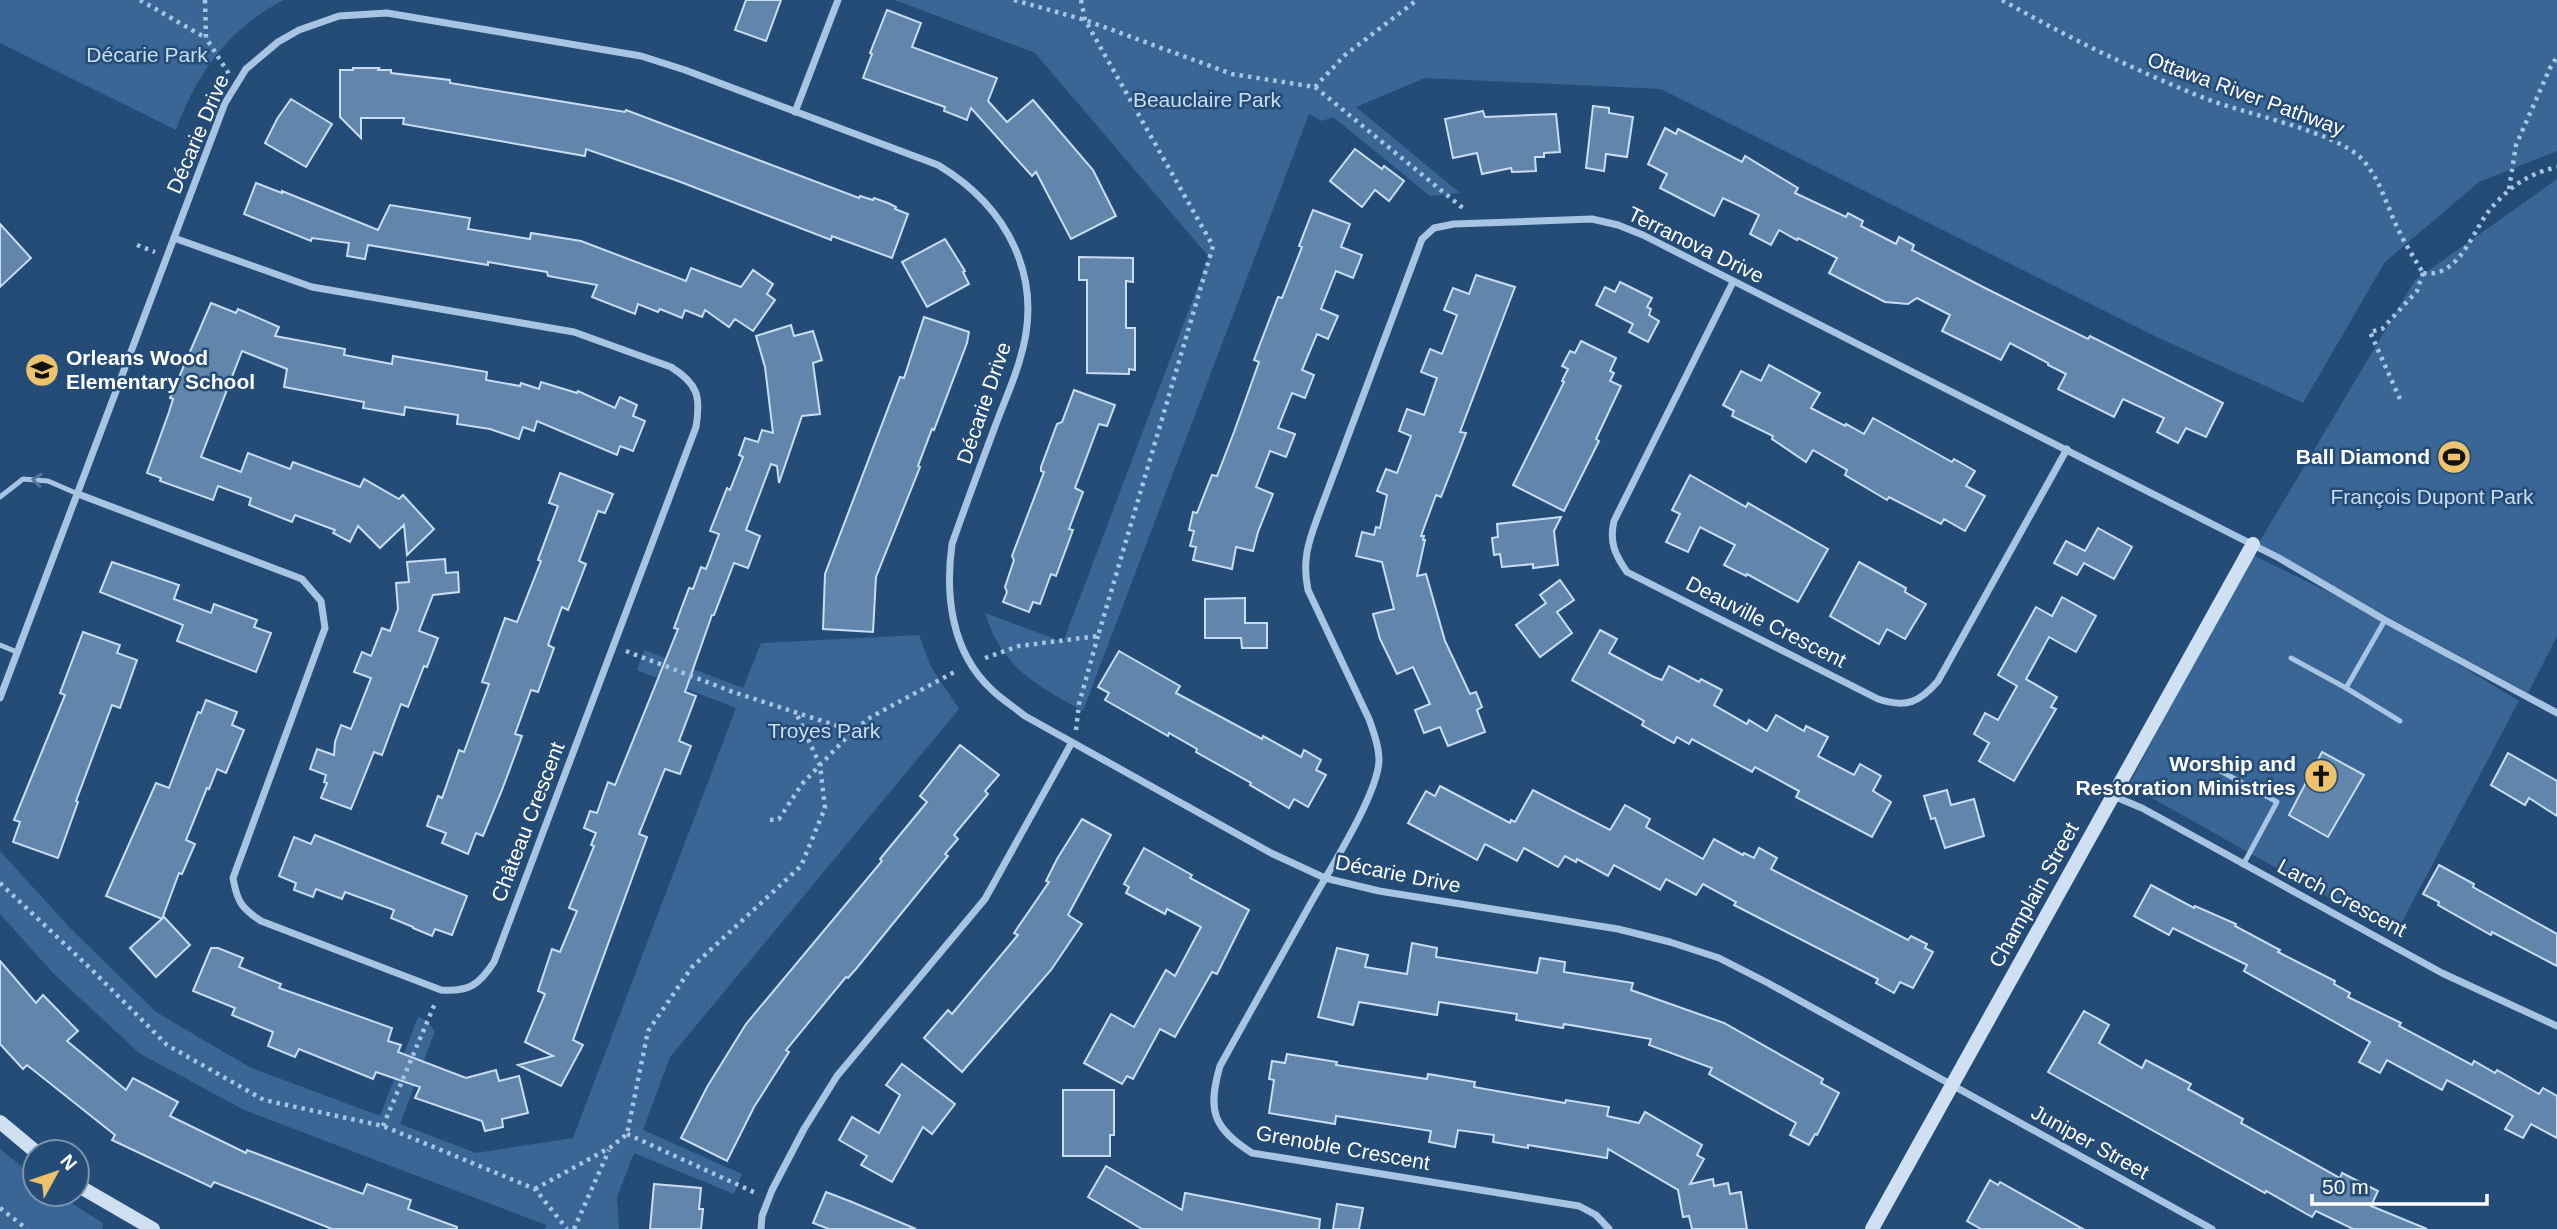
<svg xmlns="http://www.w3.org/2000/svg" width="2557" height="1229" font-family="Helvetica,sans-serif">
  <style>
    .green { fill: #396695 }
    .building { fill: #6285ac; stroke: #c9ddf2; stroke-width: 2 }
    .lines { fill: none; stroke-linecap: round; stroke-linejoin: round }
    .path { stroke: #a7c4e3; stroke-width: 4.5; stroke-dasharray: 3.5 5; stroke-linecap: butt }
    .lane { stroke: #a7c4e3; stroke-width: 5 }
    .street { stroke: #a7c4e3; stroke-width: 7 }
    .secondary { stroke: #cfe0f3; stroke-width: 14 }
    .oneway { stroke: #52769d }
    .labels { text-anchor: middle; stroke-width: 5; stroke-linejoin: round; paint-order: stroke }
    .park-label { font-size: 21px; fill: #c9ddf2; stroke: #254c77 }
    .street-label { font-size: 21px; fill: #fff; stroke: #254c77 }
    .poi-label { font-size: 21px; font-weight: bold; fill: #fff; stroke: #254c77; text-anchor: end }
  </style>
  <rect width="100%" height="100%" fill="#254c77"/>
  <g class="green">
    <path d="M0 0H284C229 28 197 73 176 130L0 43Z"/>
    <path d="M895 0H2557V151L2479 182 2385 262 2303 403 2159 338 1661 89 1425 78 1356 107 1460 193 1430 196 1333 117 1322 121 1309 114 1083 711C1036 685 1002 668 985 613L1063 642 1209 257 1035 53Z"/>
    <polygon points="2557,179 2557,636 2528,693 2257,546 2415,280"/>
    <polygon points="2251,554 2385,620 2519,701 2395,935 2129,785"/>
    <polygon points="919,635 931,667 959,709 670,1057 643,1130 742,1174 734,1194 634,1153 617,1197 619,1229 545,1229 546,1225 244,1110 139,1053 54,974 0,914 0,851 70,928 156,1012 251,1068 380,1116 418,1017 426,1020 435,1031 400,1124 476,1153 573,1138 736,708 637,670 644,650 743,688 761,643"/>
    <polygon points="0,1149 35,1177 35,1194 57,1194 103,1223 102,1229 0,1229"/>
  </g>
  <g class="building">
    <polygon points="746,0 781,0 766,41 735,30"/>
    <polygon points="887,10 921,23 912,47 997,78 988,101 1007,122 1033,100 1093,170 1116,216 1071,239 1036,172 1032,176 971,108 967,120 944,111 945,107 863,78 872,54 870,53"/>
    <polygon points="353,68 379,68 378,70 391,70 391,73 450,80 450,83 625,112 626,110 859,198 860,196 873,200 874,198 888,203 896,207 895,209 908,214 892,258 832,236 831,240 678,181 586,149 585,156 562,152 403,124 404,118 361,118 361,138 340,117 340,70 353,70"/>
    <polygon points="291,99 332,124 306,167 265,143 277,119"/>
    <polygon points="1593,106 1609,108 1609,113 1633,117 1627,157 1606,154 1604,171 1586,168"/>
    <polygon points="1483,111 1485,117 1556,114 1560,152 1544,153 1544,157 1535,157 1536,171 1512,172 1511,168 1482,174 1477,153 1453,158 1445,119"/>
    <polygon points="1665,128 1676,134 1678,129 1742,162 1745,156 1798,188 1795,193 1846,217 1848,213 1863,221 1861,226 1896,244 1899,237 1914,245 1912,250 1985,288 2088,339 2090,336 2223,403 2206,437 2186,428 2178,443 2157,432 2164,418 2123,399 2114,417 2058,389 2066,374 2048,365 2048,363 2010,343 2001,360 1942,331 1950,315 1917,298 1908,304 1885,302 1829,273 1837,258 1798,238 1797,240 1779,230 1771,245 1750,234 1759,215 1723,198 1714,216 1660,188 1667,174 1648,164"/>
    <polygon points="1355,149 1382,169 1384,166 1404,181 1389,201 1375,190 1362,207 1330,181"/>
    <polygon points="256,183 282,193 282,191 378,230 390,205 470,218 468,229 530,239 531,233 581,241 686,281 691,268 741,287 753,270 773,284 767,294 775,300 753,331 735,319 729,327 705,310 702,317 685,310 682,318 660,309 658,312 638,304 635,314 592,297 597,285 548,276 547,272 488,262 488,265 368,245 365,259 347,256 349,243 312,238 311,241 244,214"/>
    <polygon points="1313,210 1350,224 1341,247 1362,255 1353,278 1336,271 1321,309 1338,316 1328,339 1317,334 1302,370 1314,375 1305,398 1292,393 1278,428 1295,434 1286,457 1270,451 1256,487 1273,494 1258,532 1253,551 1236,547 1232,569 1193,560 1196,547 1190,546 1194,531 1189,530 1193,512 1197,513 1212,475 1217,476 1234,432 1259,362 1254,360 1278,297 1282,298 1302,247 1299,246"/>
    <polygon points="0,224 31,258 0,287"/>
    <polygon points="945,239 965,271 963,272 969,284 927,307 902,262"/>
    <polygon points="1079,257 1133,258 1133,282 1126,281 1126,328 1135,328 1135,370 1129,369 1129,374 1087,373 1087,280 1079,280"/>
    <polygon points="1476,275 1515,287 1460,432 1466,433 1441,497 1436,495 1421,536 1424,536 1423,540 1425,540 1417,576 1426,574 1445,641 1470,694 1476,692 1482,707 1477,710 1485,732 1448,746 1440,727 1424,733 1415,710 1430,704 1413,667 1397,674 1380,639 1373,614 1394,609 1382,562 1356,556 1362,532 1374,535 1376,527 1380,528 1387,495 1377,491 1386,469 1397,473 1411,436 1399,431 1407,409 1424,415 1437,378 1421,372 1430,349 1442,354 1457,315 1444,310 1453,288 1469,294"/>
    <polygon points="1620,282 1652,298 1647,307 1651,309 1649,315 1659,321 1648,342 1629,332 1633,324 1596,305 1605,287 1615,292"/>
    <polygon points="211,303 236,313 238,309 279,327 275,336 345,349 344,355 392,364 393,356 487,372 486,380 520,386 521,383 539,389 541,382 577,393 578,391 615,408 620,397 637,405 633,416 645,421 633,451 620,446 617,455 537,421 534,431 523,427 519,439 490,429 457,424 458,415 405,407 404,415 363,408 364,402 284,387 287,369 242,351 201,457 241,472 248,453 290,469 293,462 360,487 364,479 399,499 403,495 434,529 407,555 404,525 380,548 358,526 350,542 333,533 335,530 295,515 292,522 249,505 251,498 218,486 213,500 160,481 161,478 147,473 169,412 173,399 170,398"/>
    <polygon points="924,317 969,332 967,343 934,430 932,429 918,466 920,467 876,577 873,632 823,629 825,574 900,377 904,378"/>
    <polygon points="791,325 794,336 813,331 822,360 813,363 820,414 802,416 779,483 777,466 771,464 746,530 760,536 748,568 734,563 714,615 712,615 685,692 696,696 679,741 691,746 680,774 665,769 639,834 647,837 573,1040 583,1045 561,1086 518,1065 553,1056 525,1042 545,994 538,991 552,949 560,952 577,911 569,908 594,846 591,845 596,833 584,828 590,811 597,813 608,782 615,785 678,629 674,628 689,588 693,589 701,567 706,569 719,534 710,531 727,488 730,490 743,457 739,455 745,438 758,442 762,430 773,433 765,367 756,336"/>
    <polygon points="1581,341 1616,358 1610,371 1614,373 1610,381 1621,386 1596,439 1599,441 1564,511 1513,485 1564,382 1562,381 1568,369 1562,366 1570,351 1575,353"/>
    <polygon points="1769,365 1820,393 1811,408 1845,426 1846,424 1864,434 1873,418 1952,462 1954,459 1975,471 1966,486 1985,496 1965,531 1944,519 1941,524 1889,497 1887,500 1845,475 1847,470 1813,450 1806,462 1772,439 1773,436 1732,416 1734,411 1723,405 1741,371 1761,381"/>
    <polygon points="1074,390 1115,405 1107,426 1099,424 1075,488 1083,492 1069,529 1073,530 1056,576 1051,574 1040,604 1033,602 1029,612 1003,602 1007,592 1005,587 1014,560 1012,556 1044,472 1041,471 1041,467 1057,424 1062,422"/>
    <polygon points="560,473 613,494 605,513 598,511 579,561 586,564 568,610 562,607 548,645 554,648 538,692 531,690 515,734 522,736 502,790 483,836 476,833 468,854 442,843 446,833 427,826 438,796 442,798 459,750 464,752 489,684 482,682 505,618 517,622 541,561 538,560 558,506 549,503"/>
    <polygon points="1690,475 1746,507 1748,503 1828,549 1798,602 1747,574 1746,576 1724,565 1735,545 1700,527 1688,552 1666,542 1680,514 1672,510"/>
    <polygon points="1561,517 1554,531 1558,565 1533,568 1533,564 1502,567 1500,554 1494,555 1492,538 1498,537 1497,524"/>
    <polygon points="2098,528 2132,547 2114,579 2084,563 2077,575 2054,563 2066,541 2085,551"/>
    <polygon points="445,559 446,573 458,572 459,592 433,595 419,631 438,638 427,667 424,666 408,707 401,704 382,755 374,752 351,809 321,798 327,783 324,782 326,775 310,769 317,749 334,755 335,742 341,725 351,729 371,678 354,672 362,652 371,656 382,628 390,631 398,609 396,583 409,582 407,562"/>
    <polygon points="112,562 179,585 174,599 211,613 214,604 257,620 254,627 271,633 256,672 177,641 183,625 100,592"/>
    <polygon points="1859,562 1906,588 1905,592 1926,604 1905,639 1887,629 1879,644 1830,616"/>
    <polygon points="1560,580 1574,600 1557,612 1572,633 1540,657 1516,625 1546,603 1540,595"/>
    <polygon points="2062,597 2096,616 2076,652 2049,637 2026,679 2057,697 2051,707 2056,709 2014,781 1979,761 1989,743 1974,734 1985,713 1998,720 2017,686 1998,675 2036,607 2052,616"/>
    <polygon points="1245,598 1245,623 1267,623 1267,648 1242,648 1241,638 1205,638 1205,599"/>
    <polygon points="1600,630 1617,639 1609,653 1654,677 1662,680 1669,666 1699,682 1701,679 1722,690 1714,705 1747,724 1749,720 1767,731 1776,715 1804,731 1806,726 1828,737 1818,756 1854,775 1860,764 1881,776 1873,791 1891,802 1872,837 1796,797 1799,791 1755,767 1752,772 1692,739 1689,744 1677,737 1674,743 1642,725 1644,721 1572,680"/>
    <polygon points="83,632 120,645 117,653 137,660 120,708 112,705 76,801 78,802 58,858 13,842 20,822 14,820 65,695 60,693"/>
    <polygon points="1119,651 1180,686 1176,693 1262,739 1263,736 1301,757 1304,750 1321,760 1316,770 1326,775 1308,807 1294,799 1289,808 1250,785 1251,783 1196,752 1197,749 1169,733 1168,736 1105,700 1109,693 1098,687"/>
    <polygon points="206,700 237,712 232,725 244,730 226,773 217,769 209,789 207,788 186,840 195,844 182,874 179,873 162,919 106,896 156,783 169,788 198,712 201,713"/>
    <polygon points="960,745 999,775 985,791 988,794 954,835 958,839 945,854 948,856 856,969 848,978 846,977 786,1050 789,1052 754,1107 727,1161 681,1138 707,1087 746,1024 882,861 880,859 927,802 920,796"/>
    <polygon points="2322,752 2364,775 2328,837 2289,815"/>
    <polygon points="2508,753 2557,781 2557,816 2529,798 2525,805 2491,785"/>
    <polygon points="1440,786 1510,823 1511,820 1515,822 1533,790 1610,830 1625,805 1650,819 1646,827 1703,859 1714,839 1743,855 1744,853 1754,858 1759,848 1777,858 1771,869 1908,940 1911,936 1927,944 1925,948 1933,952 1913,988 1900,982 1894,993 1876,983 1878,979 1734,905 1736,902 1703,884 1696,895 1666,879 1660,890 1614,865 1608,876 1577,859 1576,862 1565,856 1558,867 1524,848 1517,861 1485,844 1477,860 1408,823 1426,791 1435,796"/>
    <polygon points="1947,790 1951,805 1974,799 1984,836 1945,848 1935,818 1931,819 1924,796"/>
    <polygon points="1082,819 1111,835 1068,915 1082,924 1051,970 962,1072 924,1038 948,1010 952,1014 1018,935 1014,933 1049,882 1046,881 1057,859"/>
    <polygon points="315,835 467,896 452,935 435,929 432,936 413,928 413,927 391,918 394,910 345,892 342,899 316,889 313,897 294,890 296,883 279,876 294,837 311,844"/>
    <polygon points="1144,848 1192,875 1190,878 1249,910 1217,974 1212,972 1175,1037 1160,1029 1133,1079 1127,1076 1122,1084 1084,1063 1111,1014 1134,1027 1166,970 1175,976 1201,927 1167,909 1165,914 1126,893 1129,887 1124,884"/>
    <polygon points="2439,865 2474,884 2473,887 2557,934 2557,966 2492,932 2491,935 2438,905 2439,902 2423,894"/>
    <polygon points="2151,885 2194,908 2195,906 2236,924 2235,926 2280,950 2278,952 2335,981 2334,984 2350,993 2348,997 2401,1023 2399,1026 2472,1065 2474,1061 2495,1073 2497,1070 2539,1094 2543,1088 2557,1096 2557,1138 2531,1124 2523,1138 2505,1129 2513,1116 2447,1080 2442,1090 2387,1060 2380,1073 2359,1062 2370,1042 2244,971 2247,965 2173,928 2169,935 2134,916"/>
    <polygon points="164,917 190,945 156,977 130,948"/>
    <polygon points="1412,943 1437,948 1436,957 1537,973 1540,958 1565,962 1564,972 1633,983 1631,990 1724,1023 1823,1079 1821,1083 1839,1093 1817,1135 1815,1134 1809,1145 1790,1135 1796,1123 1709,1074 1712,1068 1649,1045 1651,1039 1564,1024 1563,1028 1516,1020 1517,1014 1439,1002 1437,1015 1359,1002 1353,1025 1318,1017 1337,948 1368,955 1365,967 1407,974"/>
    <polygon points="211,948 218,948 243,958 239,967 281,984 279,988 392,1028 388,1041 401,1045 398,1052 466,1078 496,1070 499,1081 519,1076 528,1113 502,1119 503,1127 485,1131 482,1121 415,1098 420,1087 376,1072 373,1079 299,1049 295,1057 268,1046 273,1032 232,1015 235,1008 193,991"/>
    <polygon points="0,961 36,1003 43,995 78,1031 67,1041 126,1090 133,1078 178,1102 170,1116 246,1153 247,1150 363,1194 367,1184 411,1200 408,1209 457,1227 457,1229 332,1229 214,1182 211,1187 112,1140 115,1135 27,1065 23,1069 0,1044"/>
    <polygon points="2084,1011 2109,1025 2099,1043 2142,1068 2146,1060 2191,1084 2188,1089 2243,1119 2241,1123 2340,1178 2342,1173 2378,1191 2371,1206 2427,1229 2353,1229 2316,1211 2312,1217 2266,1191 2265,1193 2048,1072"/>
    <polygon points="1287,1054 1337,1062 1336,1065 1427,1079 1428,1074 1475,1082 1474,1087 1565,1103 1566,1100 1609,1107 1607,1116 1639,1123 1645,1112 1702,1145 1697,1155 1704,1159 1690,1184 1713,1179 1714,1186 1728,1183 1730,1194 1741,1192 1747,1229 1692,1229 1689,1216 1683,1217 1678,1190 1608,1149 1607,1158 1528,1145 1528,1148 1493,1142 1494,1135 1458,1130 1455,1147 1429,1142 1431,1131 1336,1116 1335,1124 1269,1113 1274,1080 1269,1079 1272,1061 1285,1063"/>
    <polygon points="902,1064 955,1104 932,1134 923,1127 892,1182 861,1165 867,1156 839,1140 852,1117 879,1133 900,1095 886,1085"/>
    <polygon points="1063,1090 1114,1090 1114,1135 1110,1135 1110,1156 1063,1156"/>
    <polygon points="1106,1166 1182,1210 1185,1193 1320,1219 1319,1229 1142,1229 1088,1197"/>
    <polygon points="1990,1180 1998,1185 2000,1182 2083,1229 1981,1229 1967,1221"/>
    <polygon points="654,1184 701,1188 699,1209 703,1209 701,1229 650,1229"/>
    <polygon points="826,1192 852,1202 916,1229 829,1229 813,1223"/>
    <polygon points="1337,1204 1363,1208 1359,1229 1333,1229"/>
  </g>
  <g class="lines">
    <g class="path">
      <polyline points="140,0 206,38"/>
      <polyline points="205,0 206,38 229,74"/>
      <polyline points="1014,0 1085,20 1232,74 1315,87 1464,209"/>
      <path d="M2002 0C2067 37 2134 70 2204 98 2244 114 2336 131 2363 160 2381 181 2387 207 2399 231 2406 246 2415 259 2423 273"/>
      <polyline points="1315,87 1345,55 1417,0"/>
      <polyline points="2509,189 2516,145 2550,68 2557,57"/>
      <polyline points="137,245 155,252"/>
      <path d="M2423 273C2461 279 2473 227 2493 206 2513 184 2529 174 2557 167"/>
      <polyline points="2400,399 2370,332 2382,329 2417,291 2423,273"/>
      <polyline points="626,651 733,692 853,731"/>
      <polyline points="985,658 1019,646 1098,636 1213,246 1085,20 1081,0"/>
      <polyline points="1076,730 1079,704 1098,636"/>
      <polyline points="770,820 779,819 802,784 820,765 797,715"/>
      <polyline points="0,883 90,968 167,1045 264,1100 383,1126 535,1189 567,1229"/>
      <polyline points="383,1126 436,1001"/>
      <polyline points="627,1134 758,1194"/>
      <polyline points="535,1189 611,1147 627,1134 648,1031 692,967 801,866 825,808 820,765 853,731 871,717 958,670"/>
      <polyline points="0,1208 27,1229"/>
      <polyline points="574,1229 609,1150"/>
    </g>
    <g class="lane">
      <polyline points="0,497 23,479 48,481 78,494"/>
      <polyline points="0,645 17,652"/>
      <polyline points="2291,658 2346,688 2400,721"/>
      <polyline points="2346,688 2385,620"/>
      <polyline points="2215,768 2277,802 2243,865"/>
    </g>
    <g class="street">
      <polyline points="795,112 838,0"/>
      <path d="M1733 282 1614 521C1609 542 1615 555 1627 572L1878 699C1906 708 1919 703 1938 681L2067 449"/>
      <path d="M78 494 302 579 321 601 325 628 233 878C237 901 241 908 261 921L441 990C469 992 479 985 494 962L696 427C701 396 698 384 671 367L574 332 312 287 174 238"/>
      <path d="M0 698 225 103 246 69 278 42 299 30 339 16 387 13 641 56 685 70 938 165C1008 207 1045 278 1020 359 1014 381 1004 402 996 424 981 464 966 504 952 544 945 595 951 651 991 689 1001 699 1014 707 1025 716L1271 853 1325 878 1379 891 1618 929 1670 942 1719 958 1768 983 2212 1229"/>
      <polyline points="2113,796 2142,808 2442,973 2557,1026"/>
      <polyline points="761,1229 762,1216 772,1190 804,1129 837,1076 985,899 1071,744"/>
      <path d="M1609 1229 1596 1215 1579 1206 1252 1153C1213 1128 1207 1111 1220 1066 1251 1011 1281 956 1312 901 1330 869 1377 796 1379 761 1379 747 1374 733 1369 719L1308 590C1302 561 1308 543 1318 516L1422 239 1434 228 1454 224 1592 219 1618 225 1643 235 2279 558 2385 620 2557 713"/>
    </g>
    <g class="secondary">
      <polyline points="0,1122 36,1152"/>
      <polyline points="77,1185 153,1229"/>
      <polyline points="1872,1229 2253,544"/>
    </g>
  </g>
  <defs><path id="oneway-chevron" d="M-2-3.5L2.5 0L-2 3.5" fill="none" stroke-width="1.6" stroke-linecap="round" stroke-linejoin="round" transform="scale(1.75)"/></defs>
  <use class="oneway" href="#oneway-chevron" transform="translate(37 480) rotate(-174)"/>
  <defs>
    <g id="school-disc" transform="scale(1.75)"><circle r="9.5" fill="#ecc26c" stroke="#254c77"/><path d="M0-5L7-2L0 1L-7-2ZM-4 1L0 2.5L4 1V4Q0 6-4 4Z" fill="#111"/></g>
    <g id="stadium-disc" transform="scale(1.75)"><circle r="9.5" fill="#ecc26c" stroke="#254c77"/><path d="M0-5a6.5 5 0 1 0 0 10a6.5 5 0 1 0 0-10ZM-3.5-1.8h7v3.6h-7Z" fill="#111"/></g>
    <g id="church-disc" transform="scale(1.75)"><circle r="9.5" fill="#ecc26c" stroke="#254c77"/><path d="M-1.2-6h2.4v3.5h3.3v2.4h-3.3V6h-2.4V-.1h-3.3v-2.4h3.3Z" fill="#111"/></g>
  </defs>
  <g fill-rule="evenodd">
    <use href="#school-disc" x="42" y="370"/>
    <use href="#stadium-disc" x="2454" y="457"/>
    <use href="#church-disc" x="2321" y="776"/>
  </g>
  <g class="labels">
    <g class="park-label">
      <text x="147" y="62">Décarie Park</text>
      <text x="1207" y="107">Beauclaire Park</text>
      <text x="2432" y="504">François Dupont Park</text>
      <text x="824" y="738">Troyes Park</text>
    </g>
    <g class="street-label">
      <text transform="translate(2246 94) rotate(20)" y="7">Ottawa River Pathway</text>
      <text transform="translate(198 134) rotate(-67)" y="7">Décarie Drive</text>
      <text transform="translate(1696 245) rotate(26)" y="7">Terranova Drive</text>
      <text transform="translate(984 403) rotate(-71)" y="7">Décarie Drive</text>
      <text transform="translate(1766 622) rotate(27)" y="7">Deauville Crescent</text>
      <text transform="translate(528 822) rotate(-69)" y="7">Château Crescent</text>
      <text transform="translate(1398 874) rotate(11)" y="7">Décarie Drive</text>
      <text transform="translate(2034 895) rotate(-61)" y="7">Champlain Street</text>
      <text transform="translate(2342 898) rotate(28)" y="7">Larch Crescent</text>
      <text transform="translate(2090 1142) rotate(29)" y="7">Juniper Street</text>
      <text transform="translate(1343 1148) rotate(10)" y="7">Grenoble Crescent</text>
    </g>
    <g class="poi-label">
      <text x="66" y="365" text-anchor="start">Orleans Wood<tspan x="66" dy="24">Elementary School</tspan></text>
      <text x="2430" y="464">Ball Diamond</text>
      <text x="2296" y="771">Worship and<tspan x="2296" dy="24">Restoration Ministries</tspan></text>
    </g>
  </g>
  <g transform="translate(56 1173) rotate(50)"><circle r="33" fill="#254c77" stroke="#7c94ad" stroke-width="2"/>
  <path d="M0-5L12 26L0 18L-12 26Z" fill="#ecc26c"/>
  <text y="-10" font-size="19" font-weight="bold" text-anchor="middle" fill="#ffffff">N</text>
  </g>
  <path d="M2312 1194v10h175v-10" fill="none" stroke="#ffffff" stroke-width="3.5"/>
  <text x="2322" y="1194" font-size="21" fill="#ffffff" stroke="#254c77" stroke-width="5" paint-order="stroke">50 m</text>
</svg>
